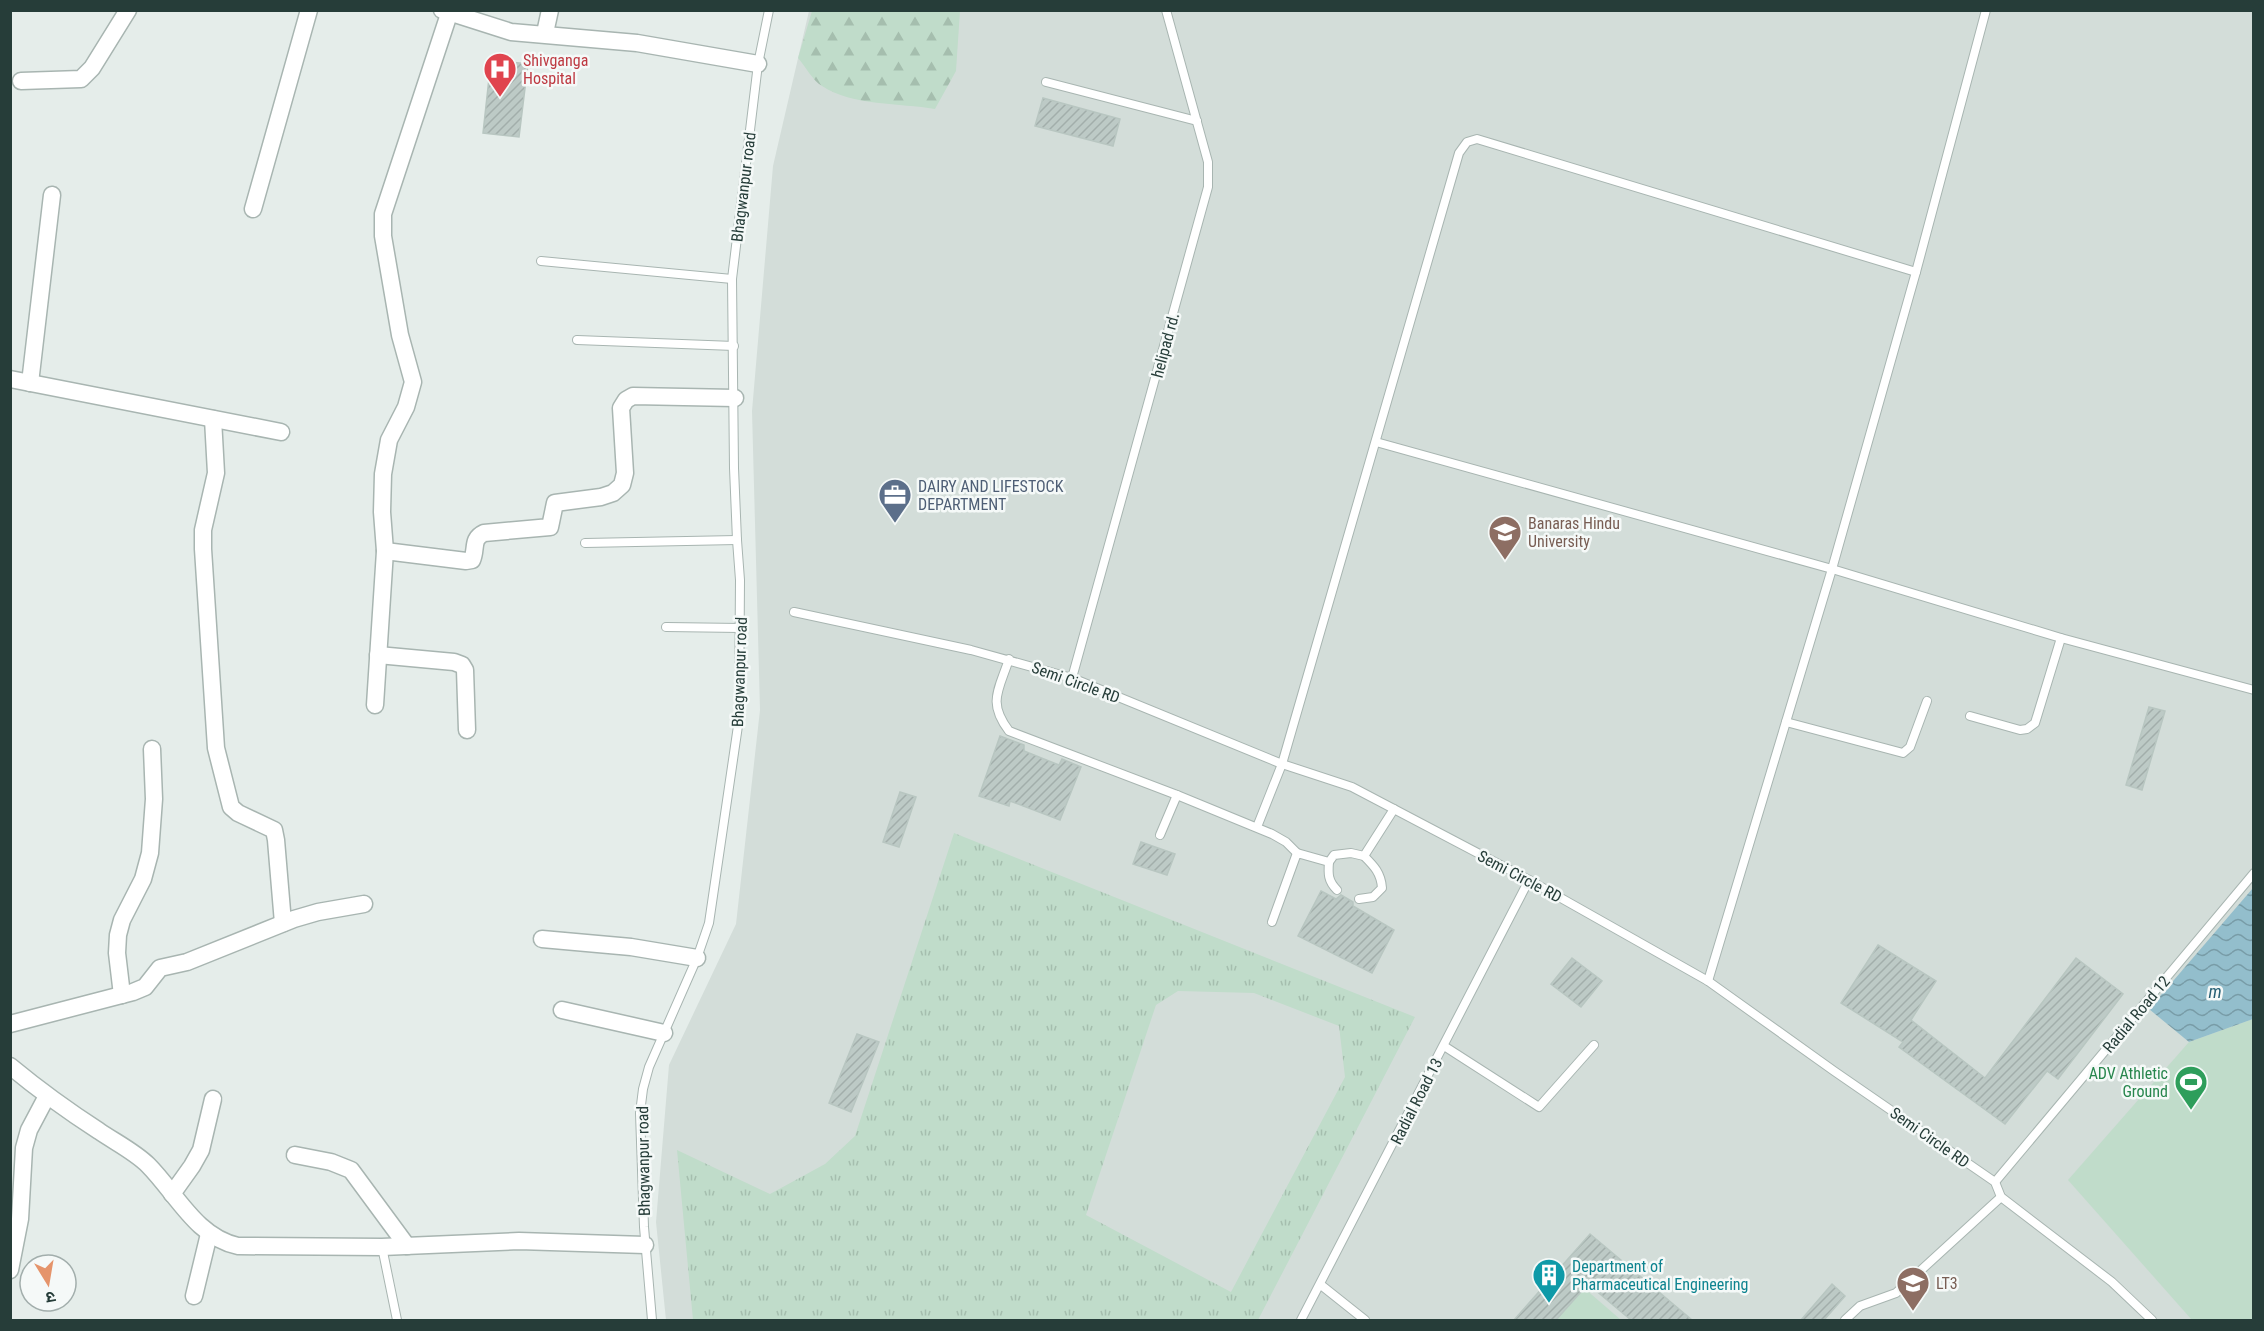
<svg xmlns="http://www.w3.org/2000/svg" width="2264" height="1331" font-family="'Roboto Condensed','Noto Sans Devanagari',sans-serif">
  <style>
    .built { fill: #d3ddd9 }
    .green { fill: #c0dcca }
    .forest { fill: url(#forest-firs) }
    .park { fill: url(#park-tufts); fill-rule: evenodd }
    .water { fill: url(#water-waves) }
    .building { fill: url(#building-hatch); stroke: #b8c6c1; stroke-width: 1.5 }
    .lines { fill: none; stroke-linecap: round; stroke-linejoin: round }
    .lane-casing { stroke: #a8b5b1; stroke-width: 10 }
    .street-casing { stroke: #a8b5b1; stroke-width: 19 }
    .lane { stroke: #fff; stroke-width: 8 }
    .street { stroke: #fff; stroke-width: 16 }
    .labels { text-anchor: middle; stroke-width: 5; stroke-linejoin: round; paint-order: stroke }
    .health-label { font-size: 16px; fill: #be3a42; stroke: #f5f9f8; text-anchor: start }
    .street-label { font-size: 16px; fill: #263d39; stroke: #f5f9f8 }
    .service-label { font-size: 16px; fill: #4e5e75; stroke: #f5f9f8; text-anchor: start }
    .education-label { font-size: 16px; fill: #785e54; stroke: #f5f9f8; text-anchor: start }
    .leisure-label { font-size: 16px; fill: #27864d; stroke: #f5f9f8; text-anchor: end }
    .culture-label { font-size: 16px; fill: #0d838f; stroke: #f5f9f8; text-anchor: start }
    .water-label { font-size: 18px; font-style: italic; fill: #255f74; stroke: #f5f9f8 }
  </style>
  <defs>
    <pattern id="forest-firs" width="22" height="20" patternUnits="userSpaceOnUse" patternTransform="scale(1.5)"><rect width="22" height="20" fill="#c0dcca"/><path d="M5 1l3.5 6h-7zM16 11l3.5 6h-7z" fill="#a5beae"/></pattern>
    <pattern id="park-tufts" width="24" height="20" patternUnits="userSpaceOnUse" patternTransform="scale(1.5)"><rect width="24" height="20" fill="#c0dcca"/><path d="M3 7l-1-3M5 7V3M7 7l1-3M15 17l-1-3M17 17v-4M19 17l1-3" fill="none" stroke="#a5beae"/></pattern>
    <pattern id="water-waves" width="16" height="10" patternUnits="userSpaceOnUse" patternTransform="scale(1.5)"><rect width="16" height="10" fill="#93becc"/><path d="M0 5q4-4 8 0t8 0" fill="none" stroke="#789ca7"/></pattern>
    <pattern id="building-hatch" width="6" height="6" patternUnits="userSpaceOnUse" patternTransform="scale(1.5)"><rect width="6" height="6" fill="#bdcac6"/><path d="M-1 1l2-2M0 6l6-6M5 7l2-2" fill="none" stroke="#a2aeab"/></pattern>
  </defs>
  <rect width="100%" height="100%" fill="#e5edea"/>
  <polygon class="built" points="809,11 2253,11 2253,1320 666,1320 656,1222 669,1065 736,924 760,710 752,411 773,166"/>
  <g class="green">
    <polygon points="2253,1019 2253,1320 2192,1320 2068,1180 2189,1042"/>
    <polygon points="1584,1288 1621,1320 1556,1320"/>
  </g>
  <path class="forest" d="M812 11H960L956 71 935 109C900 103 852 106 822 86 813 81 805 66 798 58Z"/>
  <path class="park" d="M954 833 1415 1017 1258 1320H693L677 1150 770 1194 825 1164 855 1136ZM1178 991 1254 993 1339 1026 1345 1077 1231 1292 1086 1215 1156 1005Z"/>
  <polygon class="water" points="2253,888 2253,1019 2189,1042 2149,1009"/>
  <g class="building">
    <polygon points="491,60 528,64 519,137 483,133"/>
    <polygon points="1043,98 1120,119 1113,146 1035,126"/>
    <polygon points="2149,707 2165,711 2142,790 2126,785"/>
    <polygon points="1000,736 1024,745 1024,751 1059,765 1062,759 1081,767 1060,820 1010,801 1009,806 979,796"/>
    <polygon points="900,792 916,797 899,847 883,842"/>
    <polygon points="1141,842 1175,854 1167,875 1133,864"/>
    <polygon points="1321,891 1336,899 1341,895 1353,902 1353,906 1394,930 1372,973 1298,936"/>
    <polygon points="1878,945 1936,981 1911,1020 1985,1078 2076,958 2123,994 2058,1079 2047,1071 2005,1124 1899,1047 1903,1042 1841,1003"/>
    <polygon points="1572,958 1602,981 1581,1007 1551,984"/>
    <polygon points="857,1034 879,1042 851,1112 829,1103"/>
    <polygon points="1590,1234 1692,1320 1631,1320 1588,1284 1556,1320 1514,1320"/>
    <polygon points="1832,1284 1845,1296 1824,1320 1801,1320"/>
  </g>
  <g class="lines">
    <g class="lane-casing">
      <g id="lane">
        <polyline points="1046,82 1197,121"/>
        <polyline points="541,261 732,279"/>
        <polyline points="577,340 734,346"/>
        <polyline points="1376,442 1832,569 2061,638 2254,690"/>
        <polyline points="585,543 737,540"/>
        <polyline points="794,612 971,650 1072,678 1282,764 1352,787 1529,880 1708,981 1834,1071 1995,1182 2001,1197 2112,1282 2152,1320"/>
        <polyline points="666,627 741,628"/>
        <path d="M1009 659C999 690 987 702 1009 731L1177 795 1272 834 1286 842 1297 853"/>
        <polyline points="1072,678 1208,187 1208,162 1166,10"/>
        <polyline points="1970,716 2020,730 2027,729 2035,723 2061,638"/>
        <polyline points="1786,722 1903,753 1910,747 1927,701"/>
        <polyline points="1257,827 1282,764 1459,153 1467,142 1477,139 1916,272"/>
        <polyline points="1160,835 1177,795"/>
        <path d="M1329 862C1328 874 1328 881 1337 890"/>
        <path d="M1359 899 1373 897 1382 888C1381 873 1374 866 1364 856"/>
        <polyline points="1272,922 1297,853 1329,862 1334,855 1351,853 1364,856 1394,809"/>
        <polyline points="1708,981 1832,569 1916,272 1986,10"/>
        <polyline points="1444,1046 1539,1107 1594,1045"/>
        <polyline points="1995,1182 2254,873"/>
        <polyline points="382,1247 397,1320"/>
        <polyline points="1321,1285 1365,1320"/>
        <polyline points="652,1320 644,1227 640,1113 643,1089 649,1067 697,958 709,923 739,719 740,580 737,540 734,468 732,279 758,64 769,10"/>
        <polyline points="1301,1320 1529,880"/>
        <polyline points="1845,1320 1860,1306 1896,1293 2001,1197"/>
      </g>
    </g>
    <g class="street-casing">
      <g id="street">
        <polyline points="442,10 511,32 637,43 758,64"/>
        <polyline points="545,33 550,10"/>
        <polyline points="21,81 81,79 92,68 128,10"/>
        <polyline points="253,209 309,10"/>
        <polyline points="10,379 281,432"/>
        <polyline points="30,383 52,195"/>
        <polyline points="213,419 216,473 203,530 203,549 216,748 231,807 238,813 274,830 276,840 283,923"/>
        <path d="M385 551 466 561 472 560C477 549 471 539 484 533L550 527 555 503 601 497 613 493 622 485 625 473 621 408 626 400 633 396 735 398"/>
        <polyline points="378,655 454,662 462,665 465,670 467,730"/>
        <polyline points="375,705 385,551 382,512 383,474 389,440 406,407 413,382 400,335 383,236 383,214 449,14"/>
        <polyline points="542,939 631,947 697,958"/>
        <polyline points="122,995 117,953 118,935 122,920 143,879 150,853 154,799 152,749"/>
        <polyline points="562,1010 664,1033"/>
        <polyline points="10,1024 133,992 145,987 160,968 187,962 294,919 318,912 364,904"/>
        <path d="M10 1066C39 1090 68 1111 99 1131 115 1142 135 1152 148 1165 176 1193 196 1237 238 1246L382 1247 519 1241 645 1245"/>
        <polyline points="295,1155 331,1162 351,1170 407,1246"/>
        <polyline points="172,1194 192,1166 201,1150 213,1099"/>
        <polyline points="10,1270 20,1219 24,1148 29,1130 47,1096"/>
        <polyline points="194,1296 209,1234"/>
      </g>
    </g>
    <use href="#lane" class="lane"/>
    <use href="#street" class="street"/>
  </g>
  <defs>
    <g id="hospital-pin" transform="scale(1.725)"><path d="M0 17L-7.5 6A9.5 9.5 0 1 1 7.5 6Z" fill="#e0444e" stroke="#f5f9f8"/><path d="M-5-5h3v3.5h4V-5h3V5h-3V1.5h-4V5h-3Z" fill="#fff"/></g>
    <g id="office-pin" transform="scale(1.725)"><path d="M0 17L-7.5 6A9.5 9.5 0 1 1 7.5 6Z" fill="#5c6f8a" stroke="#f5f9f8"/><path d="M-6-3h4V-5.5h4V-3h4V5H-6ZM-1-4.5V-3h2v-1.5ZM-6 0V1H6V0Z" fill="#fff"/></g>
    <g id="university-pin" transform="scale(1.725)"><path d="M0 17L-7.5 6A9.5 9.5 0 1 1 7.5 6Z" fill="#8d6e63" stroke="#f5f9f8"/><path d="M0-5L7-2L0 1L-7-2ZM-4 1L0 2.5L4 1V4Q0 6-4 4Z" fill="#fff"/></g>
    <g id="stadium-pin" transform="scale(1.725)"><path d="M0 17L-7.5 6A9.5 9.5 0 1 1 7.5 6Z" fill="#2e9e5b" stroke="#f5f9f8"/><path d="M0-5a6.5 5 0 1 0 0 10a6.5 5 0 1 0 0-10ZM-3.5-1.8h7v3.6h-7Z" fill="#fff"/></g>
    <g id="building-pin" transform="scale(1.725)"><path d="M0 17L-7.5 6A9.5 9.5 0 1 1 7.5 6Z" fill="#0f9aa8" stroke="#f5f9f8"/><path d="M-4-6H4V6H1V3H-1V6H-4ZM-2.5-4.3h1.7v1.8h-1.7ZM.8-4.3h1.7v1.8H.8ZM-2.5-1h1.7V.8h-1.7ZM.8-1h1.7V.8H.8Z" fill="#fff"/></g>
  </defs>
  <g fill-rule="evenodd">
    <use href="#hospital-pin" x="500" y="69"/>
    <use href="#office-pin" x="895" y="495"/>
    <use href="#university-pin" x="1505" y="532"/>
    <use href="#stadium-pin" x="2191" y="1082"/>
    <use href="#building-pin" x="1549" y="1275"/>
    <use href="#university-pin" x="1913" y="1283"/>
  </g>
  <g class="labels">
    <g class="health-label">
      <text x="523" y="66">Shivganga<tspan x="523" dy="18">Hospital</tspan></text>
    </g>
    <g class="street-label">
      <text transform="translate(743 187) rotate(-83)" y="6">Bhagwanpur road</text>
      <text transform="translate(1165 345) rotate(-75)" y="6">helipad rd.</text>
      <text transform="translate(739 672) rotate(-88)" y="6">Bhagwanpur road</text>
      <text transform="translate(1076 682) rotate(20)" y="6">Semi Circle RD</text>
      <text transform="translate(1520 876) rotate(28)" y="6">Semi Circle RD</text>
      <text transform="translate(2136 1014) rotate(-50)" y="6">Radial Road 12</text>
      <text transform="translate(1416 1101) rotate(-63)" y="6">Radial Road 13</text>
      <text transform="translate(1930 1137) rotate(35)" y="6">Semi Circle RD</text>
      <text transform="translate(643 1161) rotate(-91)" y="6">Bhagwanpur road</text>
    </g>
    <g class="service-label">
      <text x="918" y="492">DAIRY AND LIFESTOCK<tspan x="918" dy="18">DEPARTMENT</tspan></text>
    </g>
    <g class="education-label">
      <text x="1528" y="529">Banaras Hindu<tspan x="1528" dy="18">University</tspan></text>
      <text x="1936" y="1289">LT3</text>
    </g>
    <g class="leisure-label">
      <text x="2168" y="1079">ADV Athletic<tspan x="2168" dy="18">Ground</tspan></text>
    </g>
    <g class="culture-label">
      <text x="1572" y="1272">Department of<tspan x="1572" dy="18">Pharmaceutical Engineering</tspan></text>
    </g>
    <g class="water-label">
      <text x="2215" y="998">m</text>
    </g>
  </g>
  <rect width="2264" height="1331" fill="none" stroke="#263d39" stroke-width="24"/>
  <g transform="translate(48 1283) rotate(169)"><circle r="28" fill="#f5f9f8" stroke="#a2aeac" stroke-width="1.5"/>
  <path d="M0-4.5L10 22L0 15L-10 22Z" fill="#e5946b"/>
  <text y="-9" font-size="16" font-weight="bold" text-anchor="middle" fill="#263d39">उ</text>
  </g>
</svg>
